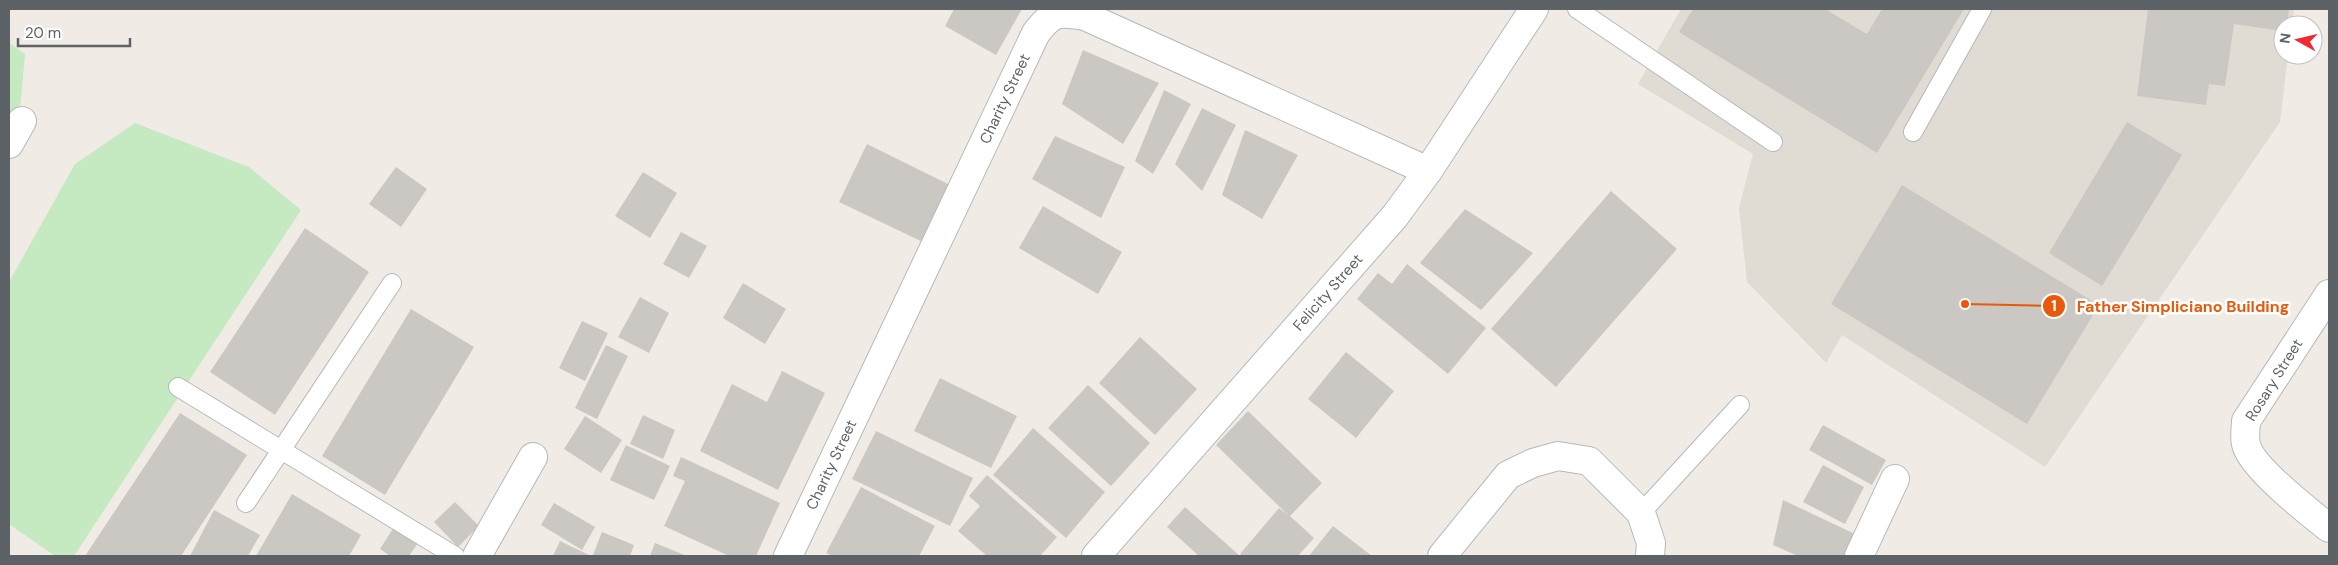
<svg xmlns="http://www.w3.org/2000/svg" width="2338" height="565" font-family="'DM Sans',sans-serif">
  <style>
    .education { fill: #e0dbd3 }
    .green { fill: #c5e9c0 }
    .building { fill: #cbc7c2 }
    .lines { fill: none; stroke-linecap: round; stroke-linejoin: round }
    .service-casing { stroke: #b5b9bc; stroke-width: 20 }
    .minor-casing { stroke: #b5b9bc; stroke-width: 30 }
    .service { stroke: #fff; stroke-width: 18 }
    .minor { stroke: #fff; stroke-width: 28 }
    .labels { text-anchor: middle; stroke-width: 5; stroke-linejoin: round; paint-order: stroke }
    .street-label { font-size: 15px; fill: #5d6266; stroke: #fff }
    .leader { fill: none; stroke: #e8590c; stroke-width: 2 }
    .callout-dot { fill: #e8590c; stroke: #fff; stroke-width: 2 }
    .mark-label { font-size: 15px; text-anchor: middle; font-weight: bold; fill: #fff }
    .callout-label { font-size: 16px; text-anchor: middle; font-weight: bold; fill: #e8590c; stroke: #fff; stroke-width: 5; stroke-linejoin: round; paint-order: stroke }
  </style>
  <rect width="100%" height="100%" fill="#f0ece5"/>
  <polygon class="education" points="1681,9 2294,9 2292,25 2283,25 2283,55 2288,55 2280,122 2045,467 1842,335 1826,363 1747,282 1739,208 1753,154 1638,84"/>
  <g class="green">
    <polygon points="9,43 25,54 19,121 9,139"/>
    <polygon points="135,123 249,167 301,210 74,556 55,556 9,524 9,282 75,164"/>
  </g>
  <g class="building">
    <polygon points="954,9 1022,9 996,55 945,26"/>
    <polygon points="1693,9 1825,9 1867,34 1882,9 1964,9 1877,153 1679,32"/>
    <polygon points="2148,9 2289,9 2287,25 2283,25 2283,31 2234,24 2225,86 2209,84 2206,105 2137,96"/>
    <polygon points="1083,50 1159,83 1123,144 1062,104"/>
    <polygon points="1164,90 1191,104 1153,174 1135,161"/>
    <polygon points="1202,108 1236,125 1202,191 1175,164"/>
    <polygon points="2127,122 2182,155 2102,286 2049,253"/>
    <polygon points="1245,130 1298,155 1262,219 1222,195"/>
    <polygon points="1055,136 1125,167 1101,218 1032,179"/>
    <polygon points="867,144 954,187 927,244 839,202"/>
    <polygon points="396,167 427,189 401,227 369,204"/>
    <polygon points="643,172 677,193 650,238 615,216"/>
    <polygon points="1902,185 2099,305 2027,424 1831,304"/>
    <polygon points="1611,191 1677,249 1556,387 1491,329"/>
    <polygon points="1043,206 1122,252 1098,294 1019,248"/>
    <polygon points="1465,209 1533,253 1481,310 1420,263"/>
    <polygon points="305,228 369,272 275,415 210,372"/>
    <polygon points="681,232 707,246 689,278 663,264"/>
    <polygon points="1407,264 1486,328 1448,374 1357,299 1378,273 1392,284"/>
    <polygon points="743,283 786,309 765,344 723,318"/>
    <polygon points="640,297 669,313 649,353 618,337"/>
    <polygon points="411,309 474,347 385,495 322,456"/>
    <polygon points="582,321 608,333 585,381 559,368"/>
    <polygon points="1140,337 1197,389 1155,435 1099,383"/>
    <polygon points="606,345 628,356 597,419 575,408"/>
    <polygon points="1346,352 1394,391 1356,438 1308,399"/>
    <polygon points="782,371 825,393 778,490 700,451 732,384 767,402"/>
    <polygon points="940,378 1017,416 991,468 914,431"/>
    <polygon points="1088,385 1150,443 1111,486 1048,428"/>
    <polygon points="1248,411 1322,483 1290,516 1314,538 1298,556 1242,556 1240,554 1279,508 1288,515 1216,445"/>
    <polygon points="180,413 247,455 181,556 85,556"/>
    <polygon points="643,415 675,430 663,459 630,444"/>
    <polygon points="585,416 622,440 601,473 564,449"/>
    <polygon points="1823,425 1886,460 1872,485 1809,450"/>
    <polygon points="1033,428 1105,492 1066,538 993,475"/>
    <polygon points="876,431 973,478 950,526 852,479"/>
    <polygon points="626,445 670,466 654,500 610,480"/>
    <polygon points="681,457 780,503 756,556 729,556 664,526 685,481 673,476"/>
    <polygon points="1823,465 1864,487 1845,524 1803,502"/>
    <polygon points="987,475 1057,537 1040,556 987,556 958,531 980,506 969,496"/>
    <polygon points="861,487 935,526 919,556 833,556 826,553"/>
    <polygon points="292,494 361,535 349,556 256,556"/>
    <polygon points="1783,500 1855,534 1845,556 1798,556 1773,545"/>
    <polygon points="455,502 479,526 458,547 434,522"/>
    <polygon points="554,503 595,527 582,550 541,525"/>
    <polygon points="1185,507 1240,556 1199,556 1167,527"/>
    <polygon points="214,510 260,535 248,556 190,556"/>
    <polygon points="1333,526 1372,556 1309,556"/>
    <polygon points="394,527 418,543 409,556 390,556 380,549"/>
    <polygon points="602,532 634,545 630,556 593,555"/>
    <polygon points="560,541 591,556 553,556"/>
    <polygon points="655,543 687,556 650,556"/>
  </g>
  <g class="lines">
    <g class="service-casing">
      <g id="service">
        <polyline points="1577,9 1773,142"/>
        <polyline points="1913,132 1982,9"/>
        <polyline points="178,387 455,556"/>
        <polyline points="246,503 392,283"/>
        <polyline points="1641,513 1740,405"/>
      </g>
    </g>
    <g class="minor-casing">
      <g id="minor">
        <polyline points="9,144 22,121"/>
        <path d="M2329 294 2246 421C2246 428 2244 437 2246 444 2250 466 2310 513 2329 528"/>
        <polyline points="477,556 533,457"/>
        <path id="s1" d="M788 556 1036 33C1053 11 1058 12 1085 16L1428 171"/>
        <path id="s2" d="M1096 556 1395 216 1428 171 1534 9"/>
        <polyline points="1442,556 1508,475 1533,463 1558,456 1589,461 1641,513 1651,543 1650,556"/>
        <polyline points="1859,556 1895,479"/>
      </g>
    </g>
    <use href="#service" class="service"/>
    <use href="#minor" class="minor"/>
  </g>
  <g class="labels">
    <g class="street-label">
      <text dy="5" stroke="none"><textPath href="#s1" startOffset="506">Charity Street</textPath></text>
      <text dy="5" stroke="none"><textPath href="#s2" startOffset="351">Felicity Street</textPath></text>
      <text transform="translate(2274 380) rotate(-58)" y="5">Rosary Street</text>
      <text dy="5" stroke="none"><textPath href="#s1" startOffset="101">Charity Street</textPath></text>
    </g>
  </g>
  <path class="leader" d="M1965 304L2054 306"/>
  <g class="callout-dot">
    <circle cx="1965" cy="304" r="5"/>
    <circle cx="2054" cy="306" r="12"/>
  </g>
  <g class="mark-label">
    <text x="2054" y="311">1</text>
  </g>
  <g class="callout-label">
    <text x="2183" y="312">Father Simpliciano Building</text>
  </g>
  <rect width="2338" height="565" fill="none" stroke="#5d6266" stroke-width="20"/>
  <g transform="translate(2298 40) rotate(278)"><circle r="24" fill="#ffffff" stroke="#bec0c2"/>
  <path d="M0-4L9 19L0 12L-9 19Z" fill="#f32831"/>
  <text y="-8" font-size="14" font-weight="bold" text-anchor="middle" fill="#5d6266">N</text>
  </g>
  <path d="M18 38v8h112v-8" fill="none" stroke="#5d6266" stroke-width="2.5"/>
  <text x="25" y="38" font-size="15" fill="#5d6266" stroke="#ffffff" stroke-width="4" paint-order="stroke">20 m</text>
</svg>
